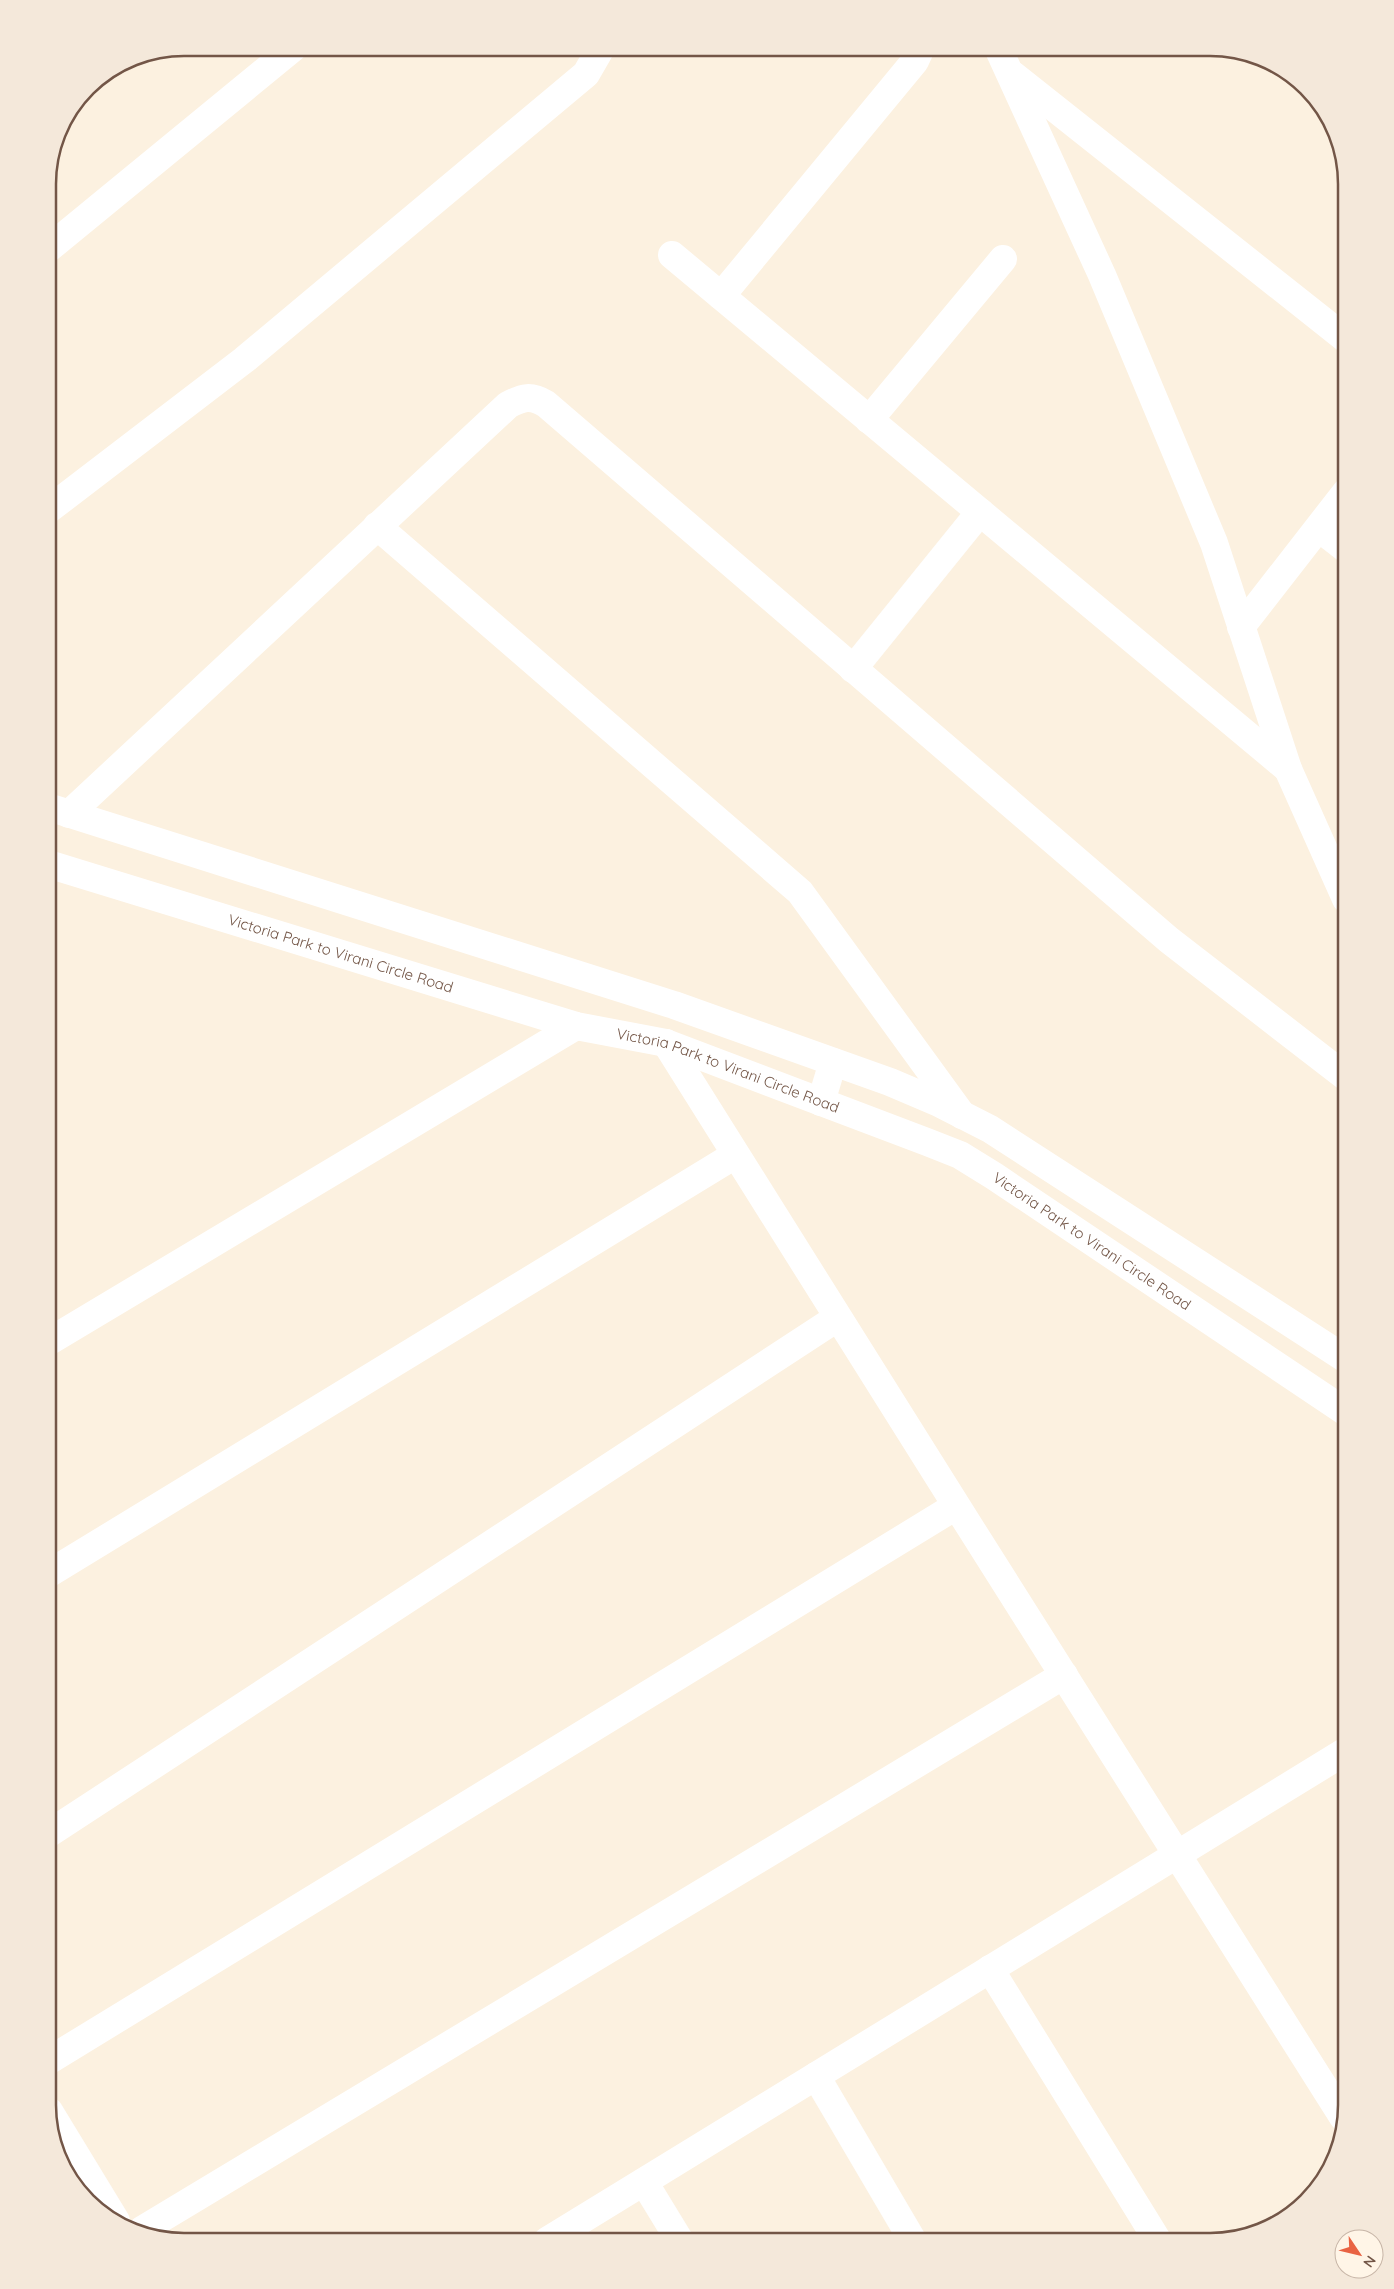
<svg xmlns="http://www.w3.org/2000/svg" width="1394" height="2289" font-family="Quicksand,sans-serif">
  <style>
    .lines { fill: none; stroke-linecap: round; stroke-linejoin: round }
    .minor { stroke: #fff; stroke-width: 28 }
    .tertiary { stroke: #fff; stroke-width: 28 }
    .labels { text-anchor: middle; stroke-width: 5; stroke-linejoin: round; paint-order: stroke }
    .street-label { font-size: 15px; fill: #735647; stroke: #fff5e7 }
    .rim { fill: none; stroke: #735647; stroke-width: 2.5 }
  </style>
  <rect width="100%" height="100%" fill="#fcf1e0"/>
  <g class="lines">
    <g class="minor">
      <polyline points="998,48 1102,275 1214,543 1288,769 1346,899"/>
      <polyline points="1013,75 1346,339"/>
      <polyline points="48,249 293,48"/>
      <polyline points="672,255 1288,769"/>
      <polyline points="721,296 915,61 921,48"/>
      <polyline points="869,420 1003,259"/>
      <polyline points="48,510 244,360 586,74 601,48"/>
      <polyline points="377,526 800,892 962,1115"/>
      <polyline points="1319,528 1346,549"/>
      <polyline points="1241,627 1346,492"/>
      <polyline points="853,669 980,512"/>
      <path d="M69 814 508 405C523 397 531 395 546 404L1169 940 1346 1077"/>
      <path d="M666 1043C889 1403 1118 1758 1343 2117"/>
      <polyline points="821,1102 833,1062"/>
      <polyline points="48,1342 576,1026"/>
      <polyline points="48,1574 735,1155"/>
      <polyline points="48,1834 837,1318"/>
      <polyline points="990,1969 1158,2241"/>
      <polyline points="48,2061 956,1506"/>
      <polyline points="816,2076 913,2241"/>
      <polyline points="644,2182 680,2241"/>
      <polyline points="142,2230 1064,1675"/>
      <polyline points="547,2241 1346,1751"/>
    </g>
    <g class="tertiary">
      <polyline points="48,807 674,1005 890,1082 937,1102 990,1129 1346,1359"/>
      <path id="s1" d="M48 864 576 1026 666 1043 927 1142 960 1155 994 1176 1346 1412"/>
      <polyline points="49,2111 116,2221"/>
    </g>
  </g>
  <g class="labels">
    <g class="street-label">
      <text dy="5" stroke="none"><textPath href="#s1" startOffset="306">Victoria Park to Virani Circle Road</textPath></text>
      <text dy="5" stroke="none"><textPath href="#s1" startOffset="711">Victoria Park to Virani Circle Road</textPath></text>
      <text dy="5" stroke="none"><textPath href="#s1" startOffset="1116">Victoria Park to Virani Circle Road</textPath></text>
    </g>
  </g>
  <path d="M0 0H1394V2289H0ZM184 56H1210A128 128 0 0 1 1338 184V2105A128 128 0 0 1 1210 2233H184A128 128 0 0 1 56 2105V184A128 128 0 0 1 184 56Z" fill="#f4e8da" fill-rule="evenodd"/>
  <path class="rim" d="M184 56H1210A128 128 0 0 1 1338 184V2105A128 128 0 0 1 1210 2233H184A128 128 0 0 1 56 2105V184A128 128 0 0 1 184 56Z"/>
  <g transform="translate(1359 2254) rotate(125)"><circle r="24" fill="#fff5e7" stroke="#c7b5a7"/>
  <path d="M0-4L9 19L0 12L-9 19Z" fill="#e96343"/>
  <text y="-8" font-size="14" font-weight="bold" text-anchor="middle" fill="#735647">N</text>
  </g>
</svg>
